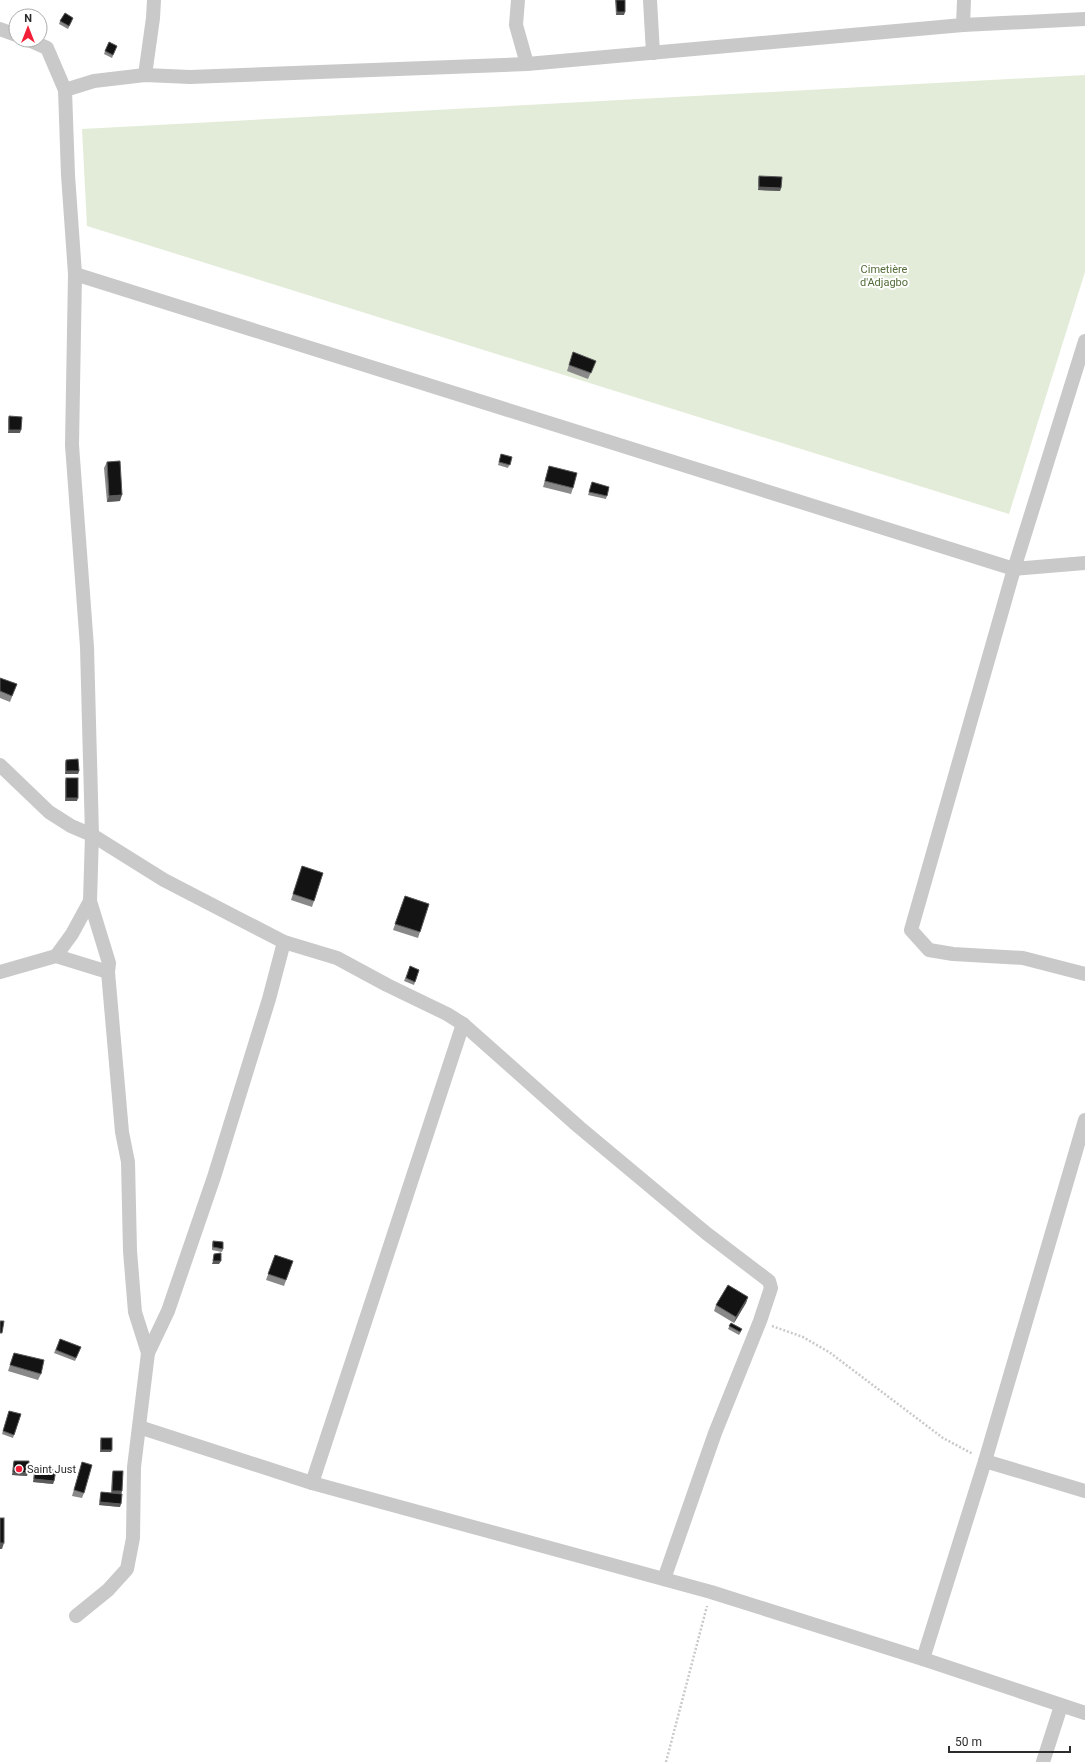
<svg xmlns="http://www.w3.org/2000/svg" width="1085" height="1762" font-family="Roboto,sans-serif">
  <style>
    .green { fill: #e3ecd8 }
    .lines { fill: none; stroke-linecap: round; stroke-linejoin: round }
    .path { stroke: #c9c9c9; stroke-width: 2.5; stroke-dasharray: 2 2; stroke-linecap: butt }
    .street { stroke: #c9c9c9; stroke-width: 14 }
    .wall { fill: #898989 }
    .shaded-wall { fill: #5a5a5a }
    .building { fill: #131313; stroke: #5a5a5a }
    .poi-dot { fill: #f31f38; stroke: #fff; stroke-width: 1.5 }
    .labels { text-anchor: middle; stroke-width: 4; stroke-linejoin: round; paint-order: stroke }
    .park-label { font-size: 11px; fill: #526b37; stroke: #fff }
    .poi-label { font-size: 11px; fill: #2c2c2c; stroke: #fff; text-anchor: start }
  </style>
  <rect width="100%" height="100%" fill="#fff"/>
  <polygon class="green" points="1085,75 1085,272 1009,514 87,226 82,129"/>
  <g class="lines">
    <g class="path">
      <polyline points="772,1326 803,1337 829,1352 943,1438 973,1454"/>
      <polyline points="666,1762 707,1606"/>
    </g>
    <g class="street">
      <polyline points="518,0 516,25 527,64"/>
      <polyline points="650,0 653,53"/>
      <polyline points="963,25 964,0"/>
      <polyline points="0,29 16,35"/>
      <polyline points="29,40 47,48 65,90 68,175 75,274 72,445 87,647 92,835 90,901 109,963 108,972 122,1132 128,1162 130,1251 135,1312 148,1353"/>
      <polyline points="145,75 153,18 154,0"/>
      <polyline points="65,90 94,81 145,75 190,77 527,64 963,25 1085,19"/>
      <polyline points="75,274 1014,569 1085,563"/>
      <polyline points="1085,341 1014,569 911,930 929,950 953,954 1023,958 1085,974"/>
      <polyline points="0,765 49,812 71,826 92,835 164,880 284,942 337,958 387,985 447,1014 463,1024 579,1127 706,1233 769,1281 771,1288 760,1321 715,1433 664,1579"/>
      <polyline points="56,956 72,934 90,901"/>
      <polyline points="0,972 56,956 108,972"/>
      <polyline points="139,1427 312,1483 711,1592 923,1659 1085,1713"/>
      <polyline points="985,1461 1085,1491"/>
      <polyline points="312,1483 463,1024"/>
      <polyline points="76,1616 108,1590 127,1569 133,1538 134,1467 148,1353 168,1311 214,1177 269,999 284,942"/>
      <polyline points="923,1659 985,1461 1085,1120"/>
      <polyline points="1043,1762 1061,1706"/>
    </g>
  </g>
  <g class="wall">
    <polygon points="615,0 625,0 624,15 616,15"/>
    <polygon points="60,21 72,21 68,29 59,24"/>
    <polygon points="117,46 112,58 104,54 105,51"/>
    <polygon points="759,176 781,188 780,191 758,190 758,179"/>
    <polygon points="573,352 596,361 588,379 567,371"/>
    <polygon points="9,416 20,433 8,433 8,419"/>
    <polygon points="501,454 512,457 508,468 498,465"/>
    <polygon points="107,462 120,501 107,502 104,468"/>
    <polygon points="549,466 573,488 571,494 543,487"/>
    <polygon points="592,482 609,487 606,499 588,495"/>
    <polygon points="0,678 17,684 10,702 0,698"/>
    <polygon points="66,760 79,771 78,774 65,774 65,763"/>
    <polygon points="66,778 77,801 65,801 65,781"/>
    <polygon points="302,866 323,873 312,907 291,900"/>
    <polygon points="405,896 429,904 418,938 393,930"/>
    <polygon points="410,966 419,970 414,985 404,981"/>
    <polygon points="213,1241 223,1249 222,1252 212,1250 212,1244"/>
    <polygon points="275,1255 293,1261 284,1286 266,1280"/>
    <polygon points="748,1297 746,1303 734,1323 714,1311 716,1305"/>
    <polygon points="731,1323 741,1332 739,1335 728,1329"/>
    <polygon points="60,1339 81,1347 75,1361 54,1353"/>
    <polygon points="14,1353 41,1374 38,1380 8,1371"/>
    <polygon points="9,1411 21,1414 13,1438 2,1434"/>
    <polygon points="101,1438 111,1452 100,1452 100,1441"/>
    <polygon points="14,1461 27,1476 12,1475 13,1464"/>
    <polygon points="82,1462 84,1493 82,1498 72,1496"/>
    <polygon points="35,1468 54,1481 53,1484 33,1482 34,1471"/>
    <polygon points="113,1471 122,1491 121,1494 120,1507 99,1505 100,1495 101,1492 111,1493 112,1474"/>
  </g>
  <g class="shaded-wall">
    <polygon points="617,12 625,12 624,15 616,15"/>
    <polygon points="759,187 781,188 780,191 758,190"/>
    <polygon points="9,430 21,430 20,433 8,433"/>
    <polygon points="122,495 120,501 107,502 109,496"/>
    <polygon points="66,771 79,771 78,774 65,774"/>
    <polygon points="66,798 78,798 77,801 65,801"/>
    <polygon points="213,1261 221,1261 219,1264 212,1264"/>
    <polygon points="748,1297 746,1303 734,1323 736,1317"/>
    <polygon points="101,1450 112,1450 111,1452 100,1452"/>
    <polygon points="13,1472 28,1473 27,1476 12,1475"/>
    <polygon points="34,1479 54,1481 53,1484 33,1482"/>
    <polygon points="112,1491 122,1491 121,1494 111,1494"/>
    <polygon points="100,1502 121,1504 120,1507 99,1505"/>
    <polygon points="0,1543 4,1543 2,1549 0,1549"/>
  </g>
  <g class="building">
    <polygon points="616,0 625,0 625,12 617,12"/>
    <polygon points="65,13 73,18 69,26 60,21"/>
    <polygon points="109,42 117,46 113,55 105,51"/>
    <polygon points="759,176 782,177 781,188 759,187"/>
    <polygon points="573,352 596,361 591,373 569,365"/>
    <polygon points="9,416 22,417 21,430 9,430"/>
    <polygon points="501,454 512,457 510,465 499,462"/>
    <polygon points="120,461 122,495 109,496 107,462"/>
    <polygon points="549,466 577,473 573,488 545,481"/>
    <polygon points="592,482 609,487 607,496 589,492"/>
    <polygon points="0,678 17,684 12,696 0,691"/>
    <polygon points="78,759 79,771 66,771 66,760"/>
    <rect x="66" y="778" width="12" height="20"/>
    <polygon points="302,866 323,873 314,901 293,894"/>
    <polygon points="405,896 429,904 420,932 395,924"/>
    <polygon points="410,966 419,970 415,982 406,978"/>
    <polygon points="213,1241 223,1242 223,1249 213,1247"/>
    <polygon points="221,1253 221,1261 213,1261 214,1254"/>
    <polygon points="275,1255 293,1261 286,1280 268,1274"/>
    <polygon points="728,1285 748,1297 736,1317 716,1305"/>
    <polygon points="0,1321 4,1321 2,1333 0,1333"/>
    <polygon points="731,1323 742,1329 740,1332 729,1326"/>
    <polygon points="60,1339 81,1347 76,1358 56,1350"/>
    <polygon points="14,1353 44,1360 41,1374 10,1365"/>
    <polygon points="9,1411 21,1414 14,1435 3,1431"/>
    <rect x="101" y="1438" width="11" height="12"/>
    <polygon points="14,1461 29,1461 28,1473 13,1472"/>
    <polygon points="82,1462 92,1465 84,1493 74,1490"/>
    <polygon points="35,1468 56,1470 54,1481 34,1479"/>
    <polygon points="113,1471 123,1471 122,1491 112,1491"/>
    <polygon points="101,1492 122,1494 121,1504 100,1502"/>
    <rect x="0" y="1518" width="4" height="25"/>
  </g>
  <circle class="poi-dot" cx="19" cy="1469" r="4"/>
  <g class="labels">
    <g class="park-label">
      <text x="884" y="273">Cimetière<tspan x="884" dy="13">d'Adjagbo</tspan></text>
    </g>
    <g class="poi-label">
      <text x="27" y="1473">Saint Just</text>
    </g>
  </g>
  <g transform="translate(28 28)"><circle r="19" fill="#ffffff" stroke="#ababab"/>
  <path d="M0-3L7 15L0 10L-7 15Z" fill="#f31f38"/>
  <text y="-6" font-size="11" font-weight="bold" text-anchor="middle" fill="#2c2c2c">N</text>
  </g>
  <path d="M949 1746v6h121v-6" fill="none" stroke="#2c2c2c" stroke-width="2"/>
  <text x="955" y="1746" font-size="12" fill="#2c2c2c" stroke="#ffffff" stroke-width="3" paint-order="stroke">50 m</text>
</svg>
